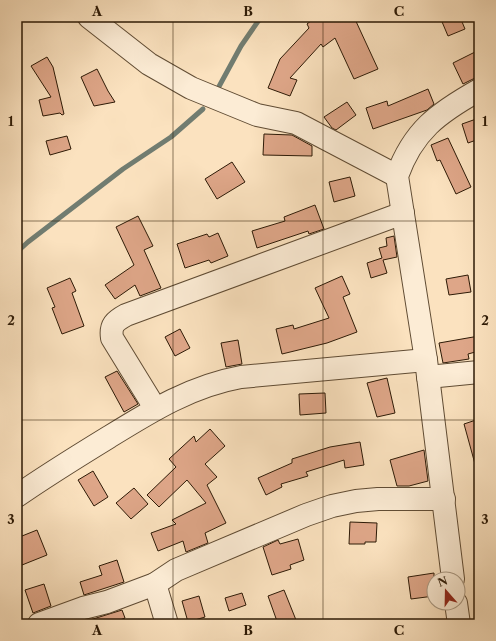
<svg xmlns="http://www.w3.org/2000/svg" width="496" height="641" font-family="'Libre Caslon Text',serif">
  <style>
    .lines { fill: none; stroke-linecap: round; stroke-linejoin: round }
    .stream { stroke: #717c70; stroke-width: 5 }
    .building { fill: #dea688; stroke: #2d1a06 }
    .minor-casing { stroke: #604c34; stroke-width: 24 }
    .minor { stroke: #fcecd5; stroke-width: 22 }
    .grid { fill: none; stroke: #2d1a06; stroke-width: 1; stroke-opacity: 0.55 }
    .neatline { fill: none; stroke: #2d1a06; stroke-width: 1.5 }
    .grid-label { font-size: 13px; text-anchor: middle; font-weight: bold; fill: #2d1a06 }
  </style>
  <rect width="100%" height="100%" fill="#fbe2bf"/>
  <filter id="stains"><feTurbulence type="fractalNoise" baseFrequency=".005" numOctaves="4"/><feColorMatrix values="0 0 0 0 .2 0 0 0 0 .09 0 0 0 0 .02 0 0 0 .5 -.17"/></filter>
  <radialGradient id="worn" r=".72"><stop offset=".6" stop-color="#630" stop-opacity="0"/><stop offset="1" stop-color="#630" stop-opacity=".3"/></radialGradient>
  <g class="lines">
    <g class="stream">
      <polyline points="216,92 241,46 261,17"/>
      <polyline points="17,252 28,242 123,169 171,137 203,109"/>
    </g>
  </g>
  <g class="building">
    <polygon points="316,17 354,17 378,69 354,79 335,38 323,47 321,44 290,78 297,80 290,96 268,88 280,59 309,28 307,24"/>
    <polygon points="440,17 460,17 465,29 448,36"/>
    <polygon points="479,50 479,76 463,84 453,63"/>
    <polygon points="47,57 53,67 64,114 62,115 60,113 43,116 39,100 51,97 31,66"/>
    <polygon points="97,69 108,91 115,102 94,106 81,77"/>
    <polygon points="428,89 434,104 427,110 373,129 366,108 387,101 388,106"/>
    <polygon points="347,102 356,115 336,130 332,128 324,117"/>
    <polygon points="479,118 479,139 468,143 462,124"/>
    <polygon points="264,134 292,135 312,146 312,156 263,155"/>
    <polygon points="67,136 71,149 50,155 46,141"/>
    <polygon points="448,138 471,187 456,194 440,160 437,161 431,145"/>
    <polygon points="232,162 245,182 217,199 205,179"/>
    <polygon points="350,177 355,196 334,202 329,182"/>
    <polygon points="315,205 324,229 309,234 308,231 257,248 252,231 285,221 284,217"/>
    <polygon points="138,216 153,246 144,250 161,288 140,296 135,285 115,299 105,285 134,265 116,227"/>
    <polygon points="218,233 228,256 211,263 209,260 185,268 177,244 207,234 209,237"/>
    <polygon points="394,236 397,257 383,260 387,273 371,278 367,263 382,258 379,248 387,246 386,238"/>
    <polygon points="468,275 471,292 449,295 446,279"/>
    <polygon points="342,276 350,294 343,297 357,332 327,343 282,354 276,329 293,325 294,329 329,318 315,288"/>
    <polygon points="70,278 76,291 72,293 84,326 62,334 52,308 55,307 47,288"/>
    <polygon points="180,329 190,348 175,356 165,337"/>
    <polygon points="479,336 479,351 468,354 469,359 443,363 439,343"/>
    <polygon points="238,340 242,364 226,367 221,343"/>
    <polygon points="117,371 138,404 124,412 105,377"/>
    <polygon points="387,378 395,413 377,417 367,383"/>
    <polygon points="325,393 326,413 300,415 299,394"/>
    <polygon points="479,419 479,464 475,464 464,424"/>
    <polygon points="210,429 225,446 205,464 217,477 207,485 226,523 205,533 208,543 186,552 183,541 158,551 151,533 176,524 172,520 206,503 187,480 159,507 147,495 176,467 169,459 194,436 196,442"/>
    <polygon points="360,442 364,465 345,468 344,460 306,472 308,476 281,484 282,487 266,495 258,478 292,463 292,459 330,447"/>
    <polygon points="424,450 428,481 409,486 397,486 390,460"/>
    <polygon points="93,471 108,497 94,506 78,480"/>
    <polygon points="134,488 148,504 131,519 116,503"/>
    <polygon points="350,522 377,523 376,542 365,542 365,544 349,544"/>
    <polygon points="37,530 47,555 17,567 17,538"/>
    <polygon points="298,539 304,560 290,565 291,569 272,575 263,547 278,540 280,544"/>
    <polygon points="117,560 124,582 84,595 80,582 102,575 99,566"/>
    <polygon points="434,573 434,596 411,599 408,577"/>
    <polygon points="44,584 51,606 33,613 25,590"/>
    <polygon points="284,590 296,620 284,624 278,624 268,596"/>
    <polygon points="242,593 246,605 229,611 225,598"/>
    <polygon points="199,596 205,617 188,622 182,601"/>
    <polygon points="122,610 125,618 110,624 77,624"/>
  </g>
  <g class="lines">
    <g class="minor-casing">
      <g id="minor">
        <polyline points="89,17 149,64 191,88 257,115 296,123 397,176"/>
        <polyline points="428,377 479,372"/>
        <path d="M155 408 112 338C110 325 115 321 126 315L403 213"/>
        <path d="M17 496C47 475 78 456 109 437 151 411 191 386 241 377L426 360"/>
        <path d="M453 579 426 360 397 176C413 131 438 113 479 90"/>
        <polyline points="155,584 167,624"/>
        <polyline points="456,603 459,624"/>
        <polyline points="39,624 83,608 107,602 155,584 176,570 306,515 332,506 356,501 378,499 444,499"/>
      </g>
    </g>
    <use href="#minor" class="minor"/>
  </g>
  <path class="grid" d="M173 17V624M323 17V624M17 221H479M17 420H479"/>
  <rect width="496" height="641" fill="none" stroke="#fbe2bf" stroke-width="44"/>
  <g transform="translate(446 591) rotate(340)"><circle r="19" fill="#fcecd5" stroke="#a99882"/>
  <path d="M0-3L7 15L0 10L-7 15Z" fill="#8f2418"/>
  <text y="-6" font-size="11" font-weight="bold" text-anchor="middle" fill="#2d1a06">N</text>
  </g>
  <rect x="22" y="22" width="452" height="597" class="neatline"/>
  <g class="grid-label">
    <text x="97" y="16">A</text>
    <text x="248" y="16">B</text>
    <text x="399" y="16">C</text>
    <text x="11" y="126">1</text>
    <text x="485" y="126">1</text>
    <text x="11" y="325">2</text>
    <text x="485" y="325">2</text>
    <text x="11" y="524">3</text>
    <text x="485" y="524">3</text>
    <text x="97" y="635">A</text>
    <text x="248" y="635">B</text>
    <text x="399" y="635">C</text>
  </g>
  <rect width="100%" height="100%" filter="url(#stains)"/>
  <rect width="100%" height="100%" fill="url(#worn)"/>
</svg>
